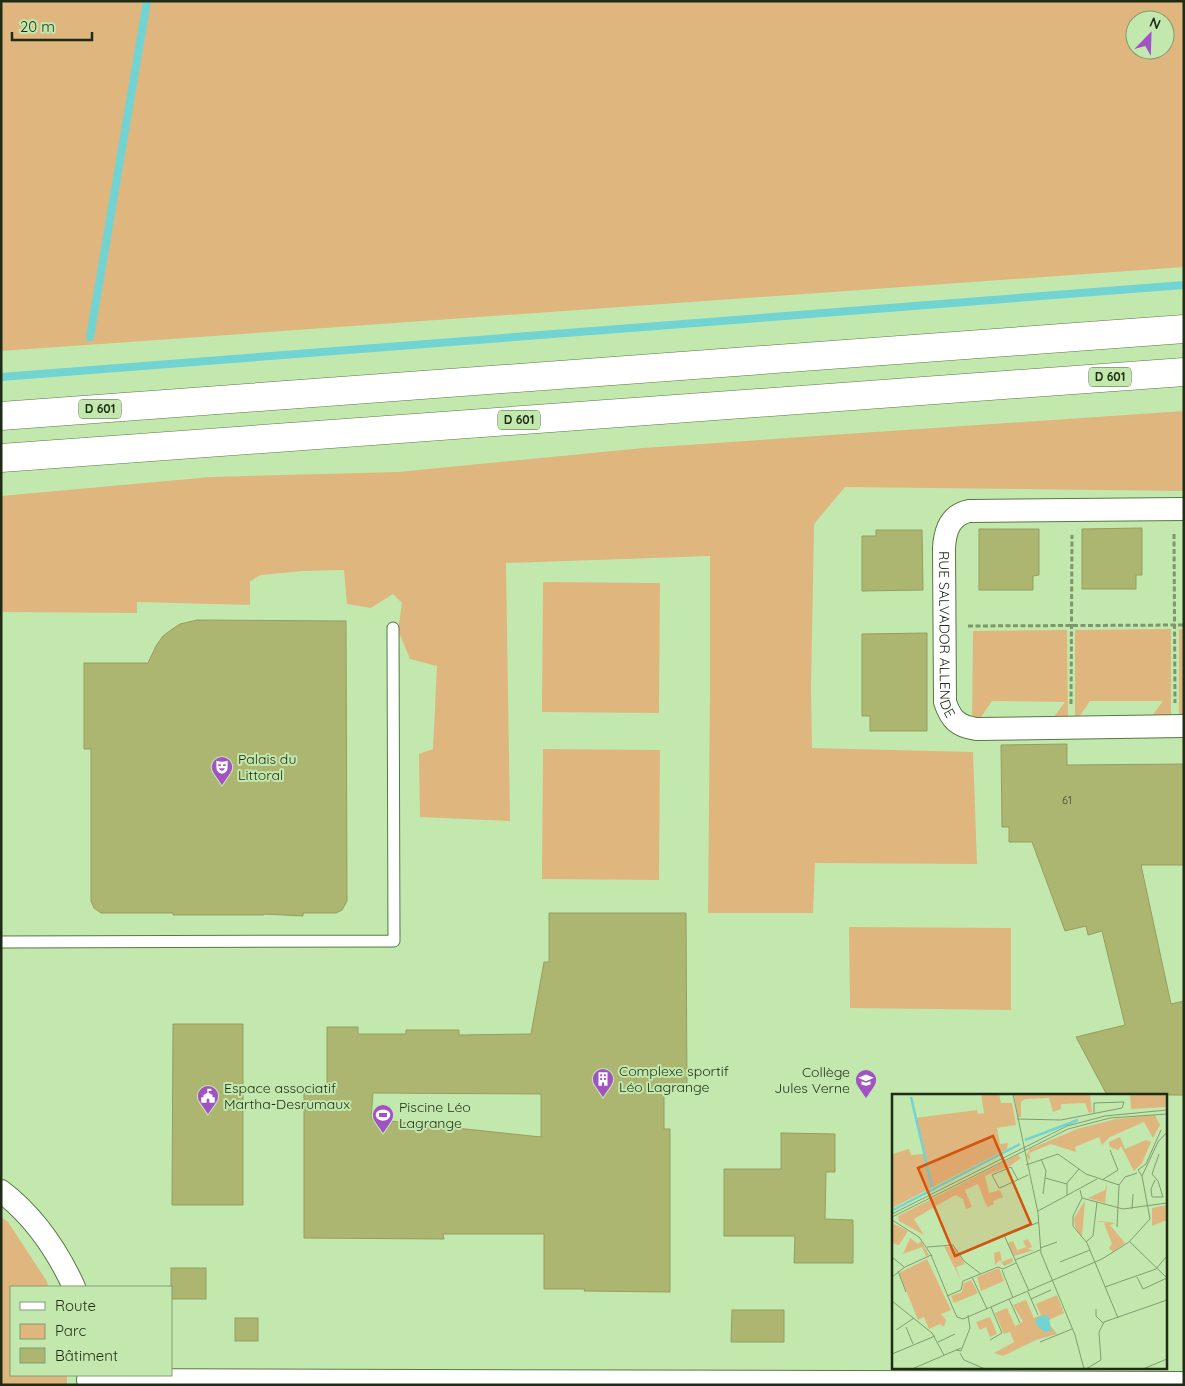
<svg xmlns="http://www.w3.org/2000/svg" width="1185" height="1386" font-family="Quicksand,sans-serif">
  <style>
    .green { fill: #dfb67e; fill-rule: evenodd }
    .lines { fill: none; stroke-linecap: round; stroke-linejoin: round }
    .stream { stroke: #72d4d2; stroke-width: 8 }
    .building { fill: #adb671; stroke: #969d5e; fill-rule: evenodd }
    .lane-casing { stroke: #577843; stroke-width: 13 }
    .street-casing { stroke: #577843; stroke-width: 24 }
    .primary-casing { stroke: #577843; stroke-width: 29 }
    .path { stroke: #7c976c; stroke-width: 3; stroke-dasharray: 5 2.5; stroke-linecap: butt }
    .lane { stroke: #fff; stroke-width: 11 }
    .street { stroke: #fff; stroke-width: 22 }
    .primary { stroke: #fff; stroke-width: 28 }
    .labels { text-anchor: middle; stroke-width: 4; stroke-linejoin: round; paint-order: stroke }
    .number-label { font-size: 11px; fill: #424e2c }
    .shield { fill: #c3e8ae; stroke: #506443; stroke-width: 1 }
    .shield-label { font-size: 12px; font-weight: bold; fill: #1e2b15 }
    .street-label { font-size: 14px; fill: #1e2b15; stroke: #c3e8ae }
    .poi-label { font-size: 14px; fill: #1e2b15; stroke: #c3e8ae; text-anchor: start }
    .inset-river { fill: none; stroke: #72d4d2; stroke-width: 2.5 }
    .inset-road { fill: none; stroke: #819c71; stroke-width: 1 }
    .view { fill: #d4540d; fill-opacity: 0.15; stroke: #d4540d; stroke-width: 2.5 }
    .inset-edge { fill: none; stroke: #1e2b15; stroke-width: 2.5 }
  </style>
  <rect width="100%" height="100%" fill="#c3e8ae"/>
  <g class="green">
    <path d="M1 1H1184V267L1 351ZM1135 20H1165V50H1135Z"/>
    <polygon points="1184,411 1184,491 845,487 814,524 811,688 812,748 973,752 977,864 815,863 813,913 708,913 710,687 710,556 506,563 510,821 420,817 419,754 433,749 437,666 410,659 398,630 402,603 393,594 371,608 347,604 344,570 303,571 261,575 250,581 250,605 137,602 137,613 1,612 1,496 211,477 398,472 643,448"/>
    <polygon points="543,582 660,583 659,713 542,712"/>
    <polygon points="1171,629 1171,720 1148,721 1163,701 1090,701 1077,720 1075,720 1075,630"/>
    <polygon points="1179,629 1184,630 1184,716 1179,716"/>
    <polygon points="1067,630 1068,721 1050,722 1065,702 992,701 979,720 972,720 973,631"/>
    <polygon points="543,749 660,750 659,880 542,879"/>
    <polygon points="849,927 1011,928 1011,1010 850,1008"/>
    <polygon points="1,1217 8,1222 46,1280 49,1287 11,1287 11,1375 67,1375 67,1385 1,1385"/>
  </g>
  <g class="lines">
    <g class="stream">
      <polyline points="90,337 147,1"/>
      <polyline points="1,377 1184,285"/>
    </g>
  </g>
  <g class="building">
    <polygon points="1142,528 1142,575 1136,575 1136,589 1082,589 1082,529"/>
    <polygon points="979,529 1039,529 1039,575 1033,576 1033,590 979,590"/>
    <polygon points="876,530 922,530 923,590 862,591 862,536 876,536"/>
    <polygon points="197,620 346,621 347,901 342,910 336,913 303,913 303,916 264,914 264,915 173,915 173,913 101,913 94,908 91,901 91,749 84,749 84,663 148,663 156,646 163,636 171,630 180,624"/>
    <polygon points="927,633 927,731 870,731 870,716 862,716 862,634"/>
    <polygon points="1067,744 1067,765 1184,764 1184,865 1141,865 1171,1004 1184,1001 1184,1095 1107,1095 1076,1037 1125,1025 1102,931 1088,935 1086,926 1065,931 1032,842 1009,842 1009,827 1002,827 1001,745"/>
    <path d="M549 913H686L687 1088H664V1129H670V1292L584 1291 585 1289H544V1234H443L444 1239 304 1238V1090H327V1027H358V1034H406V1030H459V1035L531 1034 544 962H549ZM373 1093 541 1094V1137L371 1119Z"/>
    <polygon points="173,1024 243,1024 243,1205 172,1205"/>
    <polygon points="781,1133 835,1134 835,1172 826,1172 825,1219 853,1220 853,1263 794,1263 795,1236 724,1236 724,1169 781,1169"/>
    <rect x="171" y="1268" width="35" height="31"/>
    <polygon points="732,1310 784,1310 784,1342 731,1342"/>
    <rect x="235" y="1318" width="23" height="23"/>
  </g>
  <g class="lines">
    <g class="lane-casing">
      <polyline id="lane" points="1,942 394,941 393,628"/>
    </g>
    <g class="street-casing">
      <g id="street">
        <path id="s1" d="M1184 509 969 511C950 515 945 531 944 548L945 702C951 720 958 726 976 729L1184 726"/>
        <path d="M1 1191C34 1216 57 1250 74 1287"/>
        <polyline points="88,1380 1184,1383"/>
      </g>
    </g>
    <g class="primary-casing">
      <g id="primary">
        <polyline points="1,416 1184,329"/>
        <polyline points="1,458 1184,372"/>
      </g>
    </g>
    <g class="path">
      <polyline points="1174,534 1175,703"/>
      <polyline points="968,626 1184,625"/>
      <polyline points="1071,704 1072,535"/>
    </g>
    <use href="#lane" class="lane"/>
    <use href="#street" class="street"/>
    <use href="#primary" class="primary"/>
  </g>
  <defs>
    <g id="theatre-pin" transform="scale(1.125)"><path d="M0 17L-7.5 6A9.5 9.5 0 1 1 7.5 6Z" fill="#a153c4" stroke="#c3e8ae"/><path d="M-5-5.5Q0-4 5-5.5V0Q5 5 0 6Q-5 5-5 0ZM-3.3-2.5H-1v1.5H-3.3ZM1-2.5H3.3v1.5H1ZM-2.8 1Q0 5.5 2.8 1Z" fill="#fff"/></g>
    <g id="building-pin" transform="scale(1.125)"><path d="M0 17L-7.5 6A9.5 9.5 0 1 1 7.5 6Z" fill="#a153c4" stroke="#c3e8ae"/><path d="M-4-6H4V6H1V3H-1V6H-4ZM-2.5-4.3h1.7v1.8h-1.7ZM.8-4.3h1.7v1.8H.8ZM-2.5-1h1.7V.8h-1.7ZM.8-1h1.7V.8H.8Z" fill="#fff"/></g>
    <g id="school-pin" transform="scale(1.125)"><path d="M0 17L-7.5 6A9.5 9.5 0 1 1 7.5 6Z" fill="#a153c4" stroke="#c3e8ae"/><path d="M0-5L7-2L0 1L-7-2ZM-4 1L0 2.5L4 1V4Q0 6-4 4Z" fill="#fff"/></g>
    <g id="civic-pin" transform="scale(1.125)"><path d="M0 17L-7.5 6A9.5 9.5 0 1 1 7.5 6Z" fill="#a153c4" stroke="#c3e8ae"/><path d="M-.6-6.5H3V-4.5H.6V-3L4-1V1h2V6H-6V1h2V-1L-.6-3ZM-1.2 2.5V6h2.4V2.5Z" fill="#fff"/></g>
    <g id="stadium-pin" transform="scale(1.125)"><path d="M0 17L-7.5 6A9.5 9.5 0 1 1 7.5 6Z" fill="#a153c4" stroke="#c3e8ae"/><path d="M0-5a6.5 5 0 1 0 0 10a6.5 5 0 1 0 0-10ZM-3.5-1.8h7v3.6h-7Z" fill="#fff"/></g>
  </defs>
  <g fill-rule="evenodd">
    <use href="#theatre-pin" x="222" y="767"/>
    <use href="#building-pin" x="603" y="1079"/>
    <use href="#school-pin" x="866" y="1080"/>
    <use href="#civic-pin" x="208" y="1096"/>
    <use href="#stadium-pin" x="383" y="1115"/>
  </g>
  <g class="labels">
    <g class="number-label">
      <text x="1067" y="804">61</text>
    </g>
    <g class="shield">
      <rect x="1089" y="367.5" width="42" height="19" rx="4"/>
      <rect x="79" y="399.5" width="42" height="19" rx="4"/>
      <rect x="498" y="410.5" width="42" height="19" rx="4"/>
    </g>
    <g class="shield-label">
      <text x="1110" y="381">D 601</text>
      <text x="100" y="413">D 601</text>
      <text x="519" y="424">D 601</text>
    </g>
    <g class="street-label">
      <text dy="5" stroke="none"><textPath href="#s1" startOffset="350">RUE SALVADOR ALLENDE</textPath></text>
    </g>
    <g class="poi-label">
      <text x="238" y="764">Palais du<tspan x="238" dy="16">Littoral</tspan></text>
      <text x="619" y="1076">Complexe sportif<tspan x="619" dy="16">Léo Lagrange</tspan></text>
      <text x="850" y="1077" text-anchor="end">Collège<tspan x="850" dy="16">Jules Verne</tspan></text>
      <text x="224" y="1093">Espace associatif<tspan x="224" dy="16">Martha-Desrumaux</tspan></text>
      <text x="399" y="1112">Piscine Léo<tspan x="399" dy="16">Lagrange</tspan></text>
    </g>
  </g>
  <g transform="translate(892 1094)">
    <rect width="275" height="275" fill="#c3e8ae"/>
    <path d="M89 0H107L109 9H120L124 31 105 34 108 50 116 49 115 55 0 114V60L17 55 19 61 32 60 23 24 85 16 86 20 92 19ZM122 0 198 1 200 18 197 19 193 9 169 10V15L161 18 157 4 133 5 129 8V23H126ZM238 0H271L275 3V13L239 15ZM263 21 268 31 261 44 252 28 218 43 210 51 207 43 183 53 184 58 159 50 137 59 139 67 134 62 138 55 185 35 224 25ZM228 43 233 55 254 46 259 48 250 69 242 77 229 52 226 56 218 53 217 48ZM126 61 129 64 118 72 93 82 97 99 108 96 111 103 101 107 102 110 95 113 86 90 73 96 80 113 74 115 71 105 63 101 22 125 32 141 7 127 6 122ZM215 90 213 109 196 104 213 96ZM193 107 190 143 183 133 182 124ZM275 111V126L260 132V114ZM209 127 223 129 218 131 233 149 221 158 217 154 220 150 212 129 216 130 212 128H204ZM0 129 16 137 7 151 0 149ZM18 144 26 150 29 147 37 161 34 162 30 153 11 160ZM136 145 140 153 135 155 142 156 122 162 116 149 121 147 127 160 126 156 134 153 131 147ZM52 152 63 154 73 170 64 173 69 187ZM108 157 110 168 120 164 121 168 112 172 108 166 103 171 102 159ZM35 165 59 216 49 220 54 226 52 233 48 230 37 235 32 223 26 226 7 179ZM107 174 112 187 89 197 85 183ZM79 186 86 199 62 209 59 202 70 198 72 189ZM165 201 172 219 155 227 165 240 144 246 111 262 102 259 122 248 118 238 112 240 103 219 115 214 123 232 131 228 121 211 134 206 142 224 149 221 144 210ZM98 223 105 240 98 243 94 233 88 236 84 228Z" fill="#dfb67e"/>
    <path d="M152 221 157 223 159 236H163L153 238 146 233 143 225Z" fill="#72d4d2"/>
    <path class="inset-river" d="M19 3 40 93M133 46 186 26M1 116 128 50"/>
    <path class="inset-road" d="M121 0 146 119 149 159 183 241 192 275M125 25 169 26 230 14 232 8 202 9V19M149 65 154 77 151 100M134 71 166 60 194 80 227 91M250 82 246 76 254 70 269 36M250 82 266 48 275 38M153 84 175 90M126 86 119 73 100 81 107 94H108L136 81M210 86 226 76 218 56M263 86 259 95 260 103H271L266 87 260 80 267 60M188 96 190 104 181 122V132L195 149 226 224M175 101V89L187 75M190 104 231 115 275 109M240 115 241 100M146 117 205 85M0 120 175 32 213 22 275 16M0 123 176 35 218 24 275 20M0 126 27 143 40 162M225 133 227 91 233 83 245 79M112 141 137 197M194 148 201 142 205 108M238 148 275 184M35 153 61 151 72 167 89 180M148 154 165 148M69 160 147 128M39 161 60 212 65 223 71 225 210 165 237 148 258 125 250 82M0 163 12 173M123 166 148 156M168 168 198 156M110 176 121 204M6 177 14 198M0 183 13 173 39 161M80 183 95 215M245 183 251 195 275 184M213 193 264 175 275 162M136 198 146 221M55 202 69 196 71 187 106 173 111 175 124 169M117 205 128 229M139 205 159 196M0 207 40 239 52 261M204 215V222L211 229M14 233 21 250M4 236 22 224M98 246 110 239 99 213M46 248 63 240M148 248 180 235M64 256 69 257 78 234 76 221M68 259 72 266 93 275M0 260 43 242M20 275 69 254M194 275 209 266 207 238 212 228 275 206M251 275 275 265"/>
    <path class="view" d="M101 42 139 130 63 162 26 74Z"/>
    <rect width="275" height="275" class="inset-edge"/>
  </g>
  <rect width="1185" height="1386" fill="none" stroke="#1e2b15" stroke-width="5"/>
  <rect x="10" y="1286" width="162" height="90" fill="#c3e8ae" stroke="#819c71"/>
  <rect x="20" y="1302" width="25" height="8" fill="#ffffff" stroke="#819c71"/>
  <text x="55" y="1311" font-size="15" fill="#1e2b15">Route</text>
  <rect x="20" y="1324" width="25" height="15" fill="#dfb67e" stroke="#819c71"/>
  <text x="55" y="1336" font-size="15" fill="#1e2b15">Parc</text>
  <rect x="20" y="1348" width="25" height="15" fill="#adb671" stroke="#819c71"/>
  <text x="55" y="1361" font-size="15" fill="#1e2b15">Bâtiment</text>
  <g transform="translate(1150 35) rotate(23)"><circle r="24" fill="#c3e8ae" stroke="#819c71"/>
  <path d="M0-4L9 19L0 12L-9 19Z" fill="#a153c4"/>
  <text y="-8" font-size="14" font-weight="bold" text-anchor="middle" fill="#1e2b15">N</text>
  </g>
  <path d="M12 32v8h80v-8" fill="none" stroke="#1e2b15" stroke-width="2.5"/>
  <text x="20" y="32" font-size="15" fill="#1e2b15" stroke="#c3e8ae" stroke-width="4" paint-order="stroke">20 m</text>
</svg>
